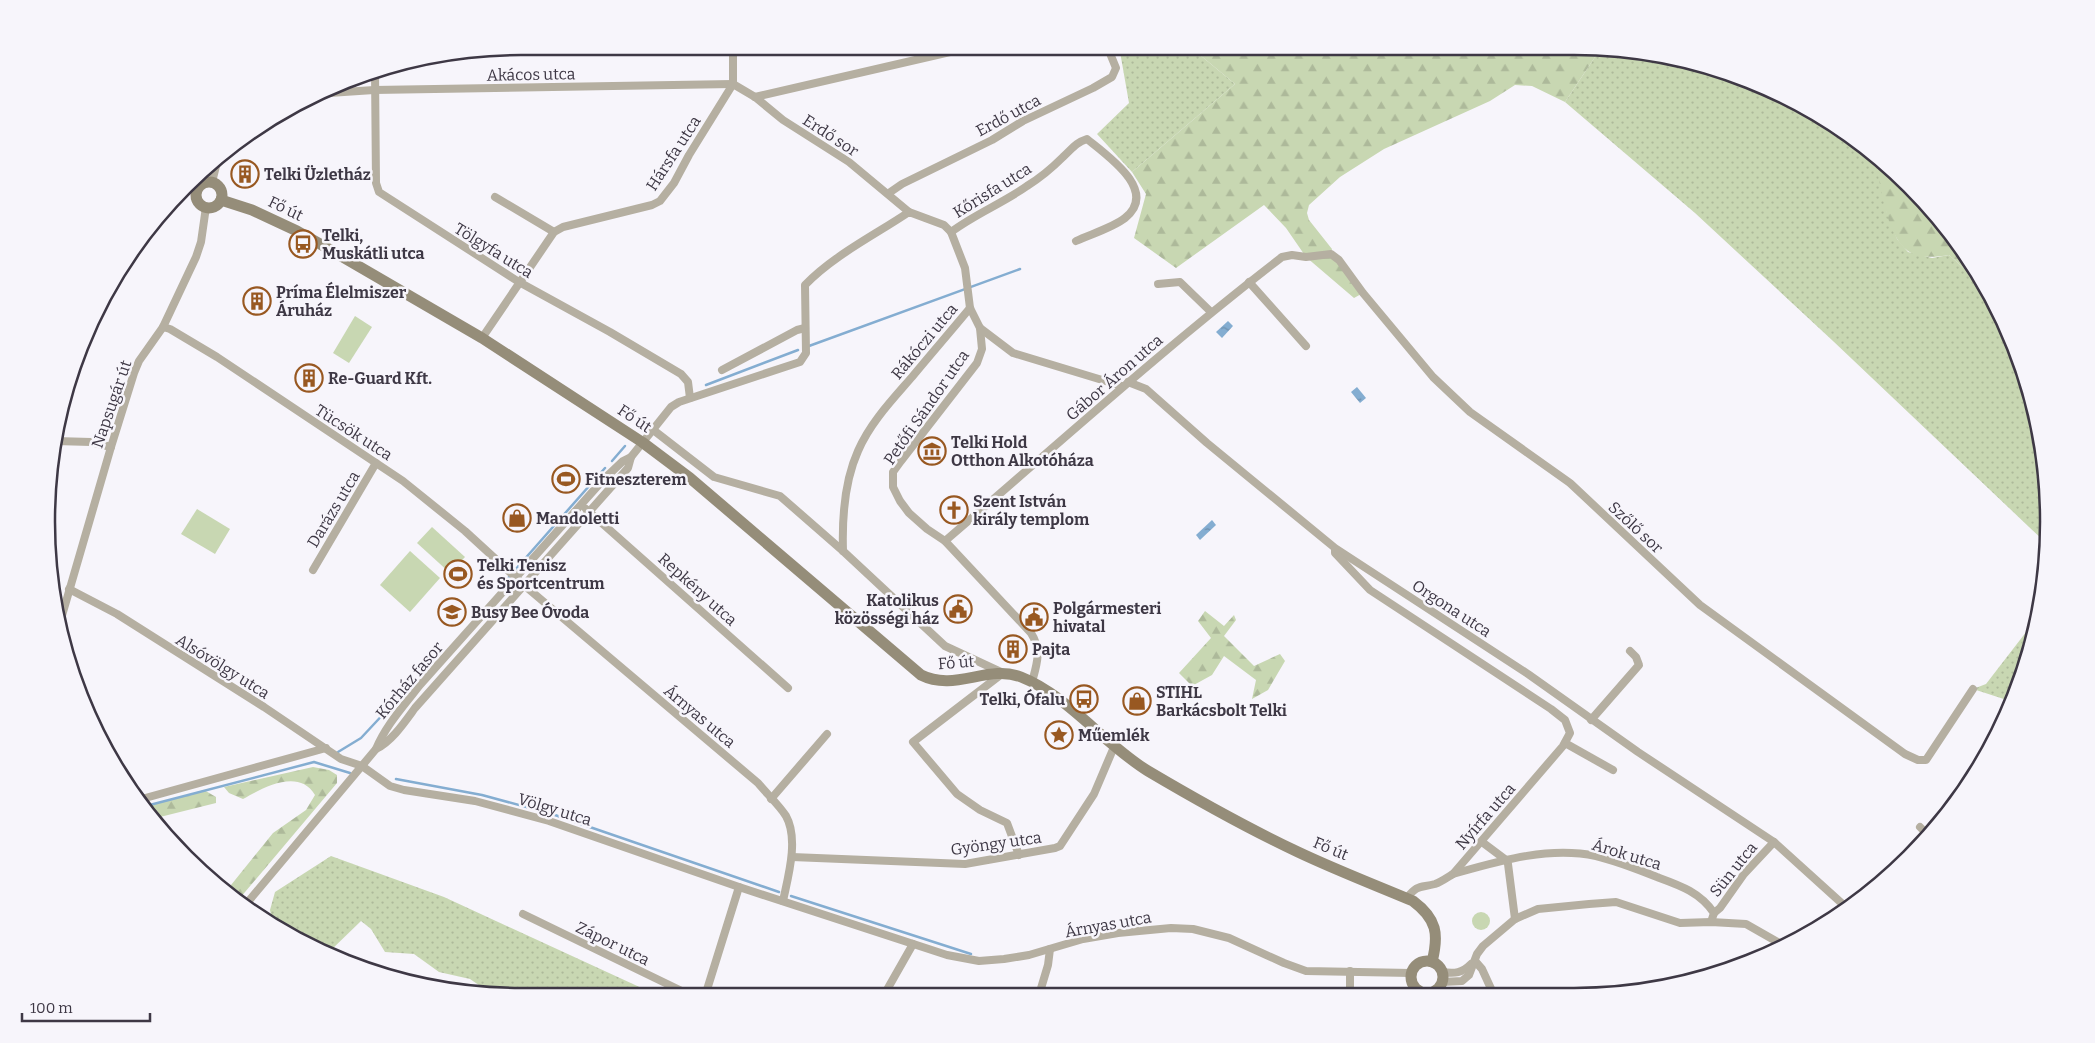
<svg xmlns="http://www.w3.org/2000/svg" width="2095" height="1043" font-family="Bitter,serif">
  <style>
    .grass { fill: url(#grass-dots) }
    .forest { fill: url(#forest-firs) }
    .green { fill: #c8d7b2 }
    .water { fill: url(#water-ripples) }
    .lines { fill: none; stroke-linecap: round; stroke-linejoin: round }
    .stream { stroke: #84add1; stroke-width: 2.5 }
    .minor { stroke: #b5afa1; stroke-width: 8 }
    .secondary { stroke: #958d79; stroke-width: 11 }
    .labels { text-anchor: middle; stroke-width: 5; stroke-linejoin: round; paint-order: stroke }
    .street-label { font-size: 16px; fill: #3e3845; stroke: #f7f5fb }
    .poi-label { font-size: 16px; font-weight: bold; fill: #3e3845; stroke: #f7f5fb; text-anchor: start }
    .rim { fill: none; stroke: #3e3845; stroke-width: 2.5 }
  </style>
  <defs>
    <pattern id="grass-dots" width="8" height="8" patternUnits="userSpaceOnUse" patternTransform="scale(1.25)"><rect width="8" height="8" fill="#c8d7b2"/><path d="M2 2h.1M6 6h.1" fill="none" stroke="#adb99a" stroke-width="1.8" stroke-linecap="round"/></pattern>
    <pattern id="forest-firs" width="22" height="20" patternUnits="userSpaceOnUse" patternTransform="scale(1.25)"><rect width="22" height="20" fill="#c8d7b2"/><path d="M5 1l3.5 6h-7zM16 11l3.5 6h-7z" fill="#adb99a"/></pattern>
    <pattern id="water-ripples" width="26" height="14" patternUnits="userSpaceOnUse" patternTransform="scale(1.25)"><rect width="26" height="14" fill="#84add1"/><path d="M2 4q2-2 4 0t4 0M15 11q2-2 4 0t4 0" fill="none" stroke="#6d8eab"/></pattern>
  </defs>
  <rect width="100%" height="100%" fill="#f7f5fb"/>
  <g class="grass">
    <polygon points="1119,46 1192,46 1194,50 1235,84 1132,172 1097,134 1129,103"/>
    <polygon points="1603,49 1666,55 1756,83 1838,127 1875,157 1887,213 1897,239 1908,252 1932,258 1949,255 1983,285 2013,340 2040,429 2049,522 2047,544 1833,341 1695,213 1565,102 1597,54"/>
    <polygon points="2040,614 2013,702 1973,689 1986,684"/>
    <polygon points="331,856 444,897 659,996 521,997 492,994 470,979 439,972 414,954 385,952 371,929 361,921 328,953 272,918 270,910 275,892"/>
  </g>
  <g class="forest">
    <polygon points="1192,46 1574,46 1603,49 1597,54 1565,102 1532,86 1515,85 1490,101 1384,149 1340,177 1309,205 1307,213 1309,220 1332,249 1331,254 1363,293 1354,298 1306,257 1286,228 1264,205 1176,268 1134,238 1146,194 1132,172 1235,84 1194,50"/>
    <path d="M1875 157 1910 186 1969 258 1983 285 1949 255C1936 257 1919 259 1908 251 1886 236 1880 182 1875 157Z"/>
    <polygon points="1205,611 1224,626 1234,615 1236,620 1224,636 1254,666 1280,654 1285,661 1268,690 1252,699 1256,680 1224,656 1212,675 1192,686 1179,673 1211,638 1198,621"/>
    <path d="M313 767 329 770 337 775V783L240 898 227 890 273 833 306 810 315 795C299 768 264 787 243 799L229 793 224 787Z"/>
    <polygon points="204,790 216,797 216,803 152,819 142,808"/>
  </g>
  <g class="green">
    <polygon points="355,316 372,327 349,363 333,353"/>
    <polygon points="197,509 230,529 215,554 181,534"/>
    <polygon points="432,527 465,557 450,573 417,543"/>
    <polygon points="410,551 440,578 410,612 380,585"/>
    <circle cx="1481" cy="921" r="9"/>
  </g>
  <g class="water">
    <polygon points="1228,321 1233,326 1222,338 1216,332"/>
    <polygon points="1357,387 1366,398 1360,403 1351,392"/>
    <polygon points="1212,520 1216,525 1200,540 1196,535"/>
  </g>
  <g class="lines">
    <g class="stream">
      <polyline points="809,346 1020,269"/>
      <polyline points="706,385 798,350"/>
      <polyline points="612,461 625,446"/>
      <polyline points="515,570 605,468"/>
      <polyline points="499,589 509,577"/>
      <polyline points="338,752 361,738 389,708"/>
      <polyline points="396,779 482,795 552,814 779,892"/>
      <polyline points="142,807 314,762 350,773"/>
      <polyline points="791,896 971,954"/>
    </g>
    <g class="minor">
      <polyline points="375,71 376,183 379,192 519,282 610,332 681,374 688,382 690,398"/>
      <polyline points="733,84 755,97 783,120 849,162 909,212"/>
      <polyline points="329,93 374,90 733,84"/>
      <polyline points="755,97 976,46"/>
      <polyline points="212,182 216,166 222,155"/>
      <polyline points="889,193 902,184 992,140 1023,121 1093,88 1112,77 1116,68 1107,46"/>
      <polyline points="495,197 554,232"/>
      <path d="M951 232C975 214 1003 203 1027 186 1040 178 1053 167 1063 157 1073 148 1075 143 1087 139 1108 156 1159 191 1125 218 1112 228 1091 234 1076 241"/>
      <polyline points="1249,282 1306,346"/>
      <polyline points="1158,284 1180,282 1211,312"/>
      <path d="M163 327 170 329 217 357 403 481 465 531 525 586 758 783C767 794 779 805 786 816 799 839 788 877 783 901"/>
      <path d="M980 328 982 349 977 363 901 461 893 472V487L900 501 909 513 927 529 945 541 1031 633C1042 650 1037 664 1032 682"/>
      <polyline points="482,338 554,232 563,227 652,205 660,201 674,183 689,155 733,84 733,46"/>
      <polyline points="722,370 797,330 805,328"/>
      <polyline points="1128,382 1146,389 1207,443 1335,548 1528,674 1638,752 1774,842 1847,908"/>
      <polyline points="652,429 714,477 780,496 843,551 945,646 1003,673 913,742 957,794 980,810 1007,823 1019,855"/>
      <polyline points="55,441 91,442 111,447"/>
      <polyline points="586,509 788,688"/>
      <path d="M945 541C1057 445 1165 347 1282 257L1292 255 1306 257 1331 254 1339 260 1363 293 1433 377 1470 412 1570 483 1700 605 1905 754 1918 760H1926L1973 689"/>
      <path d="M1335 550V553L1370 590 1551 709 1565 720 1570 733 1563 746 1453 874C1448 877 1441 882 1435 884 1420 888 1418 884 1407 898"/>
      <path d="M843 551C842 518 844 482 858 451 870 423 892 400 912 377 931 354 951 331 970 308"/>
      <polyline points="313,570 376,463"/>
      <polyline points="69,589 117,614 264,707 341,759 362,766 390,786 404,790 475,801 549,821 739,887 947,955 979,961 1004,959 1029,955 1083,939 1118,933 1171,928 1193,929 1229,938 1284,963 1306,971 1411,973"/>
      <polyline points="61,619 111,447 134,373 139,361 163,327 196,257 201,242 206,207"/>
      <polyline points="1591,720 1639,665 1636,657 1630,651"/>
      <polyline points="1565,743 1613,770"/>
      <path d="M376 749C392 741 404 723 415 708L628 468 631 457 671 407 679 402 800 362 806 353 805 285C834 255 875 235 909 212L944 225 951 232 965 268 970 308 980 328 1013 353 1122 386"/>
      <polyline points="771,799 827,734"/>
      <polyline points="138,800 326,748"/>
      <polyline points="1920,827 1927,834"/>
      <polyline points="1482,842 1506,860 1508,864 1515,919"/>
      <polyline points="792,857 965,864 1055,848 1060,846 1094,794 1114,747"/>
      <path d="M1453 874C1499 861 1548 846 1596 856 1617 861 1637 869 1657 877 1679 885 1700 892 1714 913L1711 922"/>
      <path d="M247 903 376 749C386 725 403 707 419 686L603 480 623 461 631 457"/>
      <polyline points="1714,913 1720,908 1744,874 1774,842"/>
      <polyline points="523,914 692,996"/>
      <polyline points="1475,961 1482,969 1493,993"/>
      <polyline points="1350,971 1350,994"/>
      <path d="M1442 972C1455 974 1462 973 1471 964"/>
      <polyline points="1442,982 1462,981 1469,975 1477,954 1483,946 1515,919 1538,909 1589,904 1616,902 1680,923 1711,922 1746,924 1783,945"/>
      <polyline points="884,995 913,944"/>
      <polyline points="1039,995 1048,965 1050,949"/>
      <polyline points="705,996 739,887"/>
    </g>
    <g class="secondary">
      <circle cx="209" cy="195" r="13"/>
      <path d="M221 200 252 210 297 231 329 249 482 338 642 442 690 478 921 675C955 692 988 664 1021 677 1067 695 1104 744 1148 771 1197 800 1247 828 1298 852 1336 870 1375 885 1413 901 1437 919 1439 934 1432 962"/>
      <circle cx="1427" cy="977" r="16"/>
    </g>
  </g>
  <defs>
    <g id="building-ring" transform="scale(1.4375)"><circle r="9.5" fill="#f7f5fb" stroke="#985821" stroke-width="1.5"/><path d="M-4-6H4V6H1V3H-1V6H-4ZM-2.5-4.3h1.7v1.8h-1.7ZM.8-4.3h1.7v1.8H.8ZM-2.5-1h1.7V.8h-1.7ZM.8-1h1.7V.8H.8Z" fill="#985821"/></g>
    <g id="bus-ring" transform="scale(1.4375)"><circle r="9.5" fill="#f7f5fb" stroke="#985821" stroke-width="1.5"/><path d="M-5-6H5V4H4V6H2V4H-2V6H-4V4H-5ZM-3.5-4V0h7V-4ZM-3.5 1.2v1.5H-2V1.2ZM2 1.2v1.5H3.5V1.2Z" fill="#985821"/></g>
    <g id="museum-ring" transform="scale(1.4375)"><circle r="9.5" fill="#f7f5fb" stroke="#985821" stroke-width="1.5"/><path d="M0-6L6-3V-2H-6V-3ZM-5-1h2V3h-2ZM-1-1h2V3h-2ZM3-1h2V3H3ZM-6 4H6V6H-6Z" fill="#985821"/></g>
    <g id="stadium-ring" transform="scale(1.4375)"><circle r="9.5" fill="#f7f5fb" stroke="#985821" stroke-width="1.5"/><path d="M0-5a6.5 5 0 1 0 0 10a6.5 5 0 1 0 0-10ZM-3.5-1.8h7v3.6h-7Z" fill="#985821"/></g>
    <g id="church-ring" transform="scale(1.4375)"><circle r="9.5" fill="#f7f5fb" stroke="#985821" stroke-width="1.5"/><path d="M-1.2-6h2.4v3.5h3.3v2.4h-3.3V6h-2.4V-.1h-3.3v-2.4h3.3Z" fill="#985821"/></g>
    <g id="shop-ring" transform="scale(1.4375)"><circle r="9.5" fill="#f7f5fb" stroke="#985821" stroke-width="1.5"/><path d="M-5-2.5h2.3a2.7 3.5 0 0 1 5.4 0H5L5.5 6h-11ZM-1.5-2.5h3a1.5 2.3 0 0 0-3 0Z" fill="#985821"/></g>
    <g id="civic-ring" transform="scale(1.4375)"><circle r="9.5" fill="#f7f5fb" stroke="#985821" stroke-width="1.5"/><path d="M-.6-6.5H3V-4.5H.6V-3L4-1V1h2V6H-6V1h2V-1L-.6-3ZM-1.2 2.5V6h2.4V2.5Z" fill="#985821"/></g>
    <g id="school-ring" transform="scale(1.4375)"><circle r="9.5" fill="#f7f5fb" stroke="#985821" stroke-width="1.5"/><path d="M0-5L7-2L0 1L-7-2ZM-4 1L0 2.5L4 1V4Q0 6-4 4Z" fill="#985821"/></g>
    <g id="sight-ring" transform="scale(1.4375)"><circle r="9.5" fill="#f7f5fb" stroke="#985821" stroke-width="1.5"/><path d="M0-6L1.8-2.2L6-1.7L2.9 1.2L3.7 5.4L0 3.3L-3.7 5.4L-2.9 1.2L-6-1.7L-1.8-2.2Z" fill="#985821"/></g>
  </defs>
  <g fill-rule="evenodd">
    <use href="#building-ring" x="245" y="174"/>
    <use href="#bus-ring" x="303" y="244"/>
    <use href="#building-ring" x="257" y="301"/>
    <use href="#building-ring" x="309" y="378"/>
    <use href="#museum-ring" x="932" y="451"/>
    <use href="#stadium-ring" x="566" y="479"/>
    <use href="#church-ring" x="954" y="510"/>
    <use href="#shop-ring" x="517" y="518"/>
    <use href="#stadium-ring" x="458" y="574"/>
    <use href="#civic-ring" x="958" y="609"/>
    <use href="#school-ring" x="452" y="612"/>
    <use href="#civic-ring" x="1034" y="617"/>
    <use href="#building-ring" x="1013" y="649"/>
    <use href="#bus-ring" x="1084" y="699"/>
    <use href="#shop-ring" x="1137" y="701"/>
    <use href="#sight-ring" x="1059" y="735"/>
  </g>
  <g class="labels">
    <g class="street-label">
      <text transform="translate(531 74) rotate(-1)" y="6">Akácos utca</text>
      <text transform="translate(1008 115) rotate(-28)" y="6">Erdő utca</text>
      <text transform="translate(831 135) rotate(33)" y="6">Erdő sor</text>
      <text transform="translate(673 153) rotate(-57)" y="6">Hársfa utca</text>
      <text transform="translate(992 190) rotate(-32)" y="6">Kőrisfa utca</text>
      <text transform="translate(286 208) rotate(26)" y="6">Fő út</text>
      <text transform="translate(494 250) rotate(32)" y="6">Tölgyfa utca</text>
      <text transform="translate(924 341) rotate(-50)" y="6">Rákóczi utca</text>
      <text transform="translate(1114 377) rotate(-41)" y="6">Gábor Áron utca</text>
      <text transform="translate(111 404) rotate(-71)" y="6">Napsugár út</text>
      <text transform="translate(926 407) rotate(-55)" y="6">Petőfi Sándor utca</text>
      <text transform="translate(635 418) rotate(34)" y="6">Fő út</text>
      <text transform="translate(354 432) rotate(33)" y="6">Tücsök utca</text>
      <text transform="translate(333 509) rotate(-59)" y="6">Darázs utca</text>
      <text transform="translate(1636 527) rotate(43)" y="6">Szőlő sor</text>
      <text transform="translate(698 589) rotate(42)" y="6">Repkény utca</text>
      <text transform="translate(1452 608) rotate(33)" y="6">Orgona utca</text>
      <text transform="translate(956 662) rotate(-4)" y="6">Fő út</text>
      <text transform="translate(223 666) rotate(32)" y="6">Alsóvölgy utca</text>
      <text transform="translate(409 680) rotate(-50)" y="6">Kórház fasor</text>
      <text transform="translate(700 716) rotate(40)" y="6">Árnyas utca</text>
      <text transform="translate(555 809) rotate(17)" y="6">Völgy utca</text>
      <text transform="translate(1485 816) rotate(-49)" y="6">Nyírfa utca</text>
      <text transform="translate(996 843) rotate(-8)" y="6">Gyöngy utca</text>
      <text transform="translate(1331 848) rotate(23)" y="6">Fő út</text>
      <text transform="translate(1627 854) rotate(17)" y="6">Árok utca</text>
      <text transform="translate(1733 869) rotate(-51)" y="6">Sün utca</text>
      <text transform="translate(1108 924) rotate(-10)" y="6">Árnyas utca</text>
      <text transform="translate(613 943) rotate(26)" y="6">Zápor utca</text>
    </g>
    <g class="poi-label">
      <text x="264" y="180">Telki Üzletház</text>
      <text x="322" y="241">Telki,<tspan x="322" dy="18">Muskátli utca</tspan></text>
      <text x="276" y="298">Príma Élelmiszer<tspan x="276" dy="18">Áruház</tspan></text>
      <text x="328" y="384">Re-Guard Kft.</text>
      <text x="951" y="448">Telki Hold<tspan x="951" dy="18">Otthon Alkotóháza</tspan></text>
      <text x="585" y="485">Fitneszterem</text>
      <text x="973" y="507">Szent István<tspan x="973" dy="18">király templom</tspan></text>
      <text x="536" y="524">Mandoletti</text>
      <text x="477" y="571">Telki Tenisz<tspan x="477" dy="18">és Sportcentrum</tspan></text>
      <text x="939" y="606" text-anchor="end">Katolikus<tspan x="939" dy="18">közösségi ház</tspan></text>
      <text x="1053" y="614">Polgármesteri<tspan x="1053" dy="18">hivatal</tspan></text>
      <text x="471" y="618">Busy Bee Óvoda</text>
      <text x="1032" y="655">Pajta</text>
      <text x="1156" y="698">STIHL<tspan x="1156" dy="18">Barkácsbolt Telki</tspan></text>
      <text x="1065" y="705" text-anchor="end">Telki, Ófalu</text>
      <text x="1078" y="741">Műemlék</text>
    </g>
  </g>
  <path d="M0 0H2095V1043H0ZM521 55H1574A466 466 0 0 1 2040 521V522A466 466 0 0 1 1574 988H521A466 466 0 0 1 55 522V521A466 466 0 0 1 521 55Z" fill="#f7f5fb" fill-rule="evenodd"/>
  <path class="rim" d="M521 55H1574A466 466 0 0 1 2040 521V522A466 466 0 0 1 1574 988H521A466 466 0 0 1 55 522V521A466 466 0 0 1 521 55Z"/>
  <path d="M22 1013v8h128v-8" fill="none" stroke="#3e3845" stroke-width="2.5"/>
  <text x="30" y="1013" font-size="15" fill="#3e3845" stroke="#f7f5fb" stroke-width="4" paint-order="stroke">100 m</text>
</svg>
